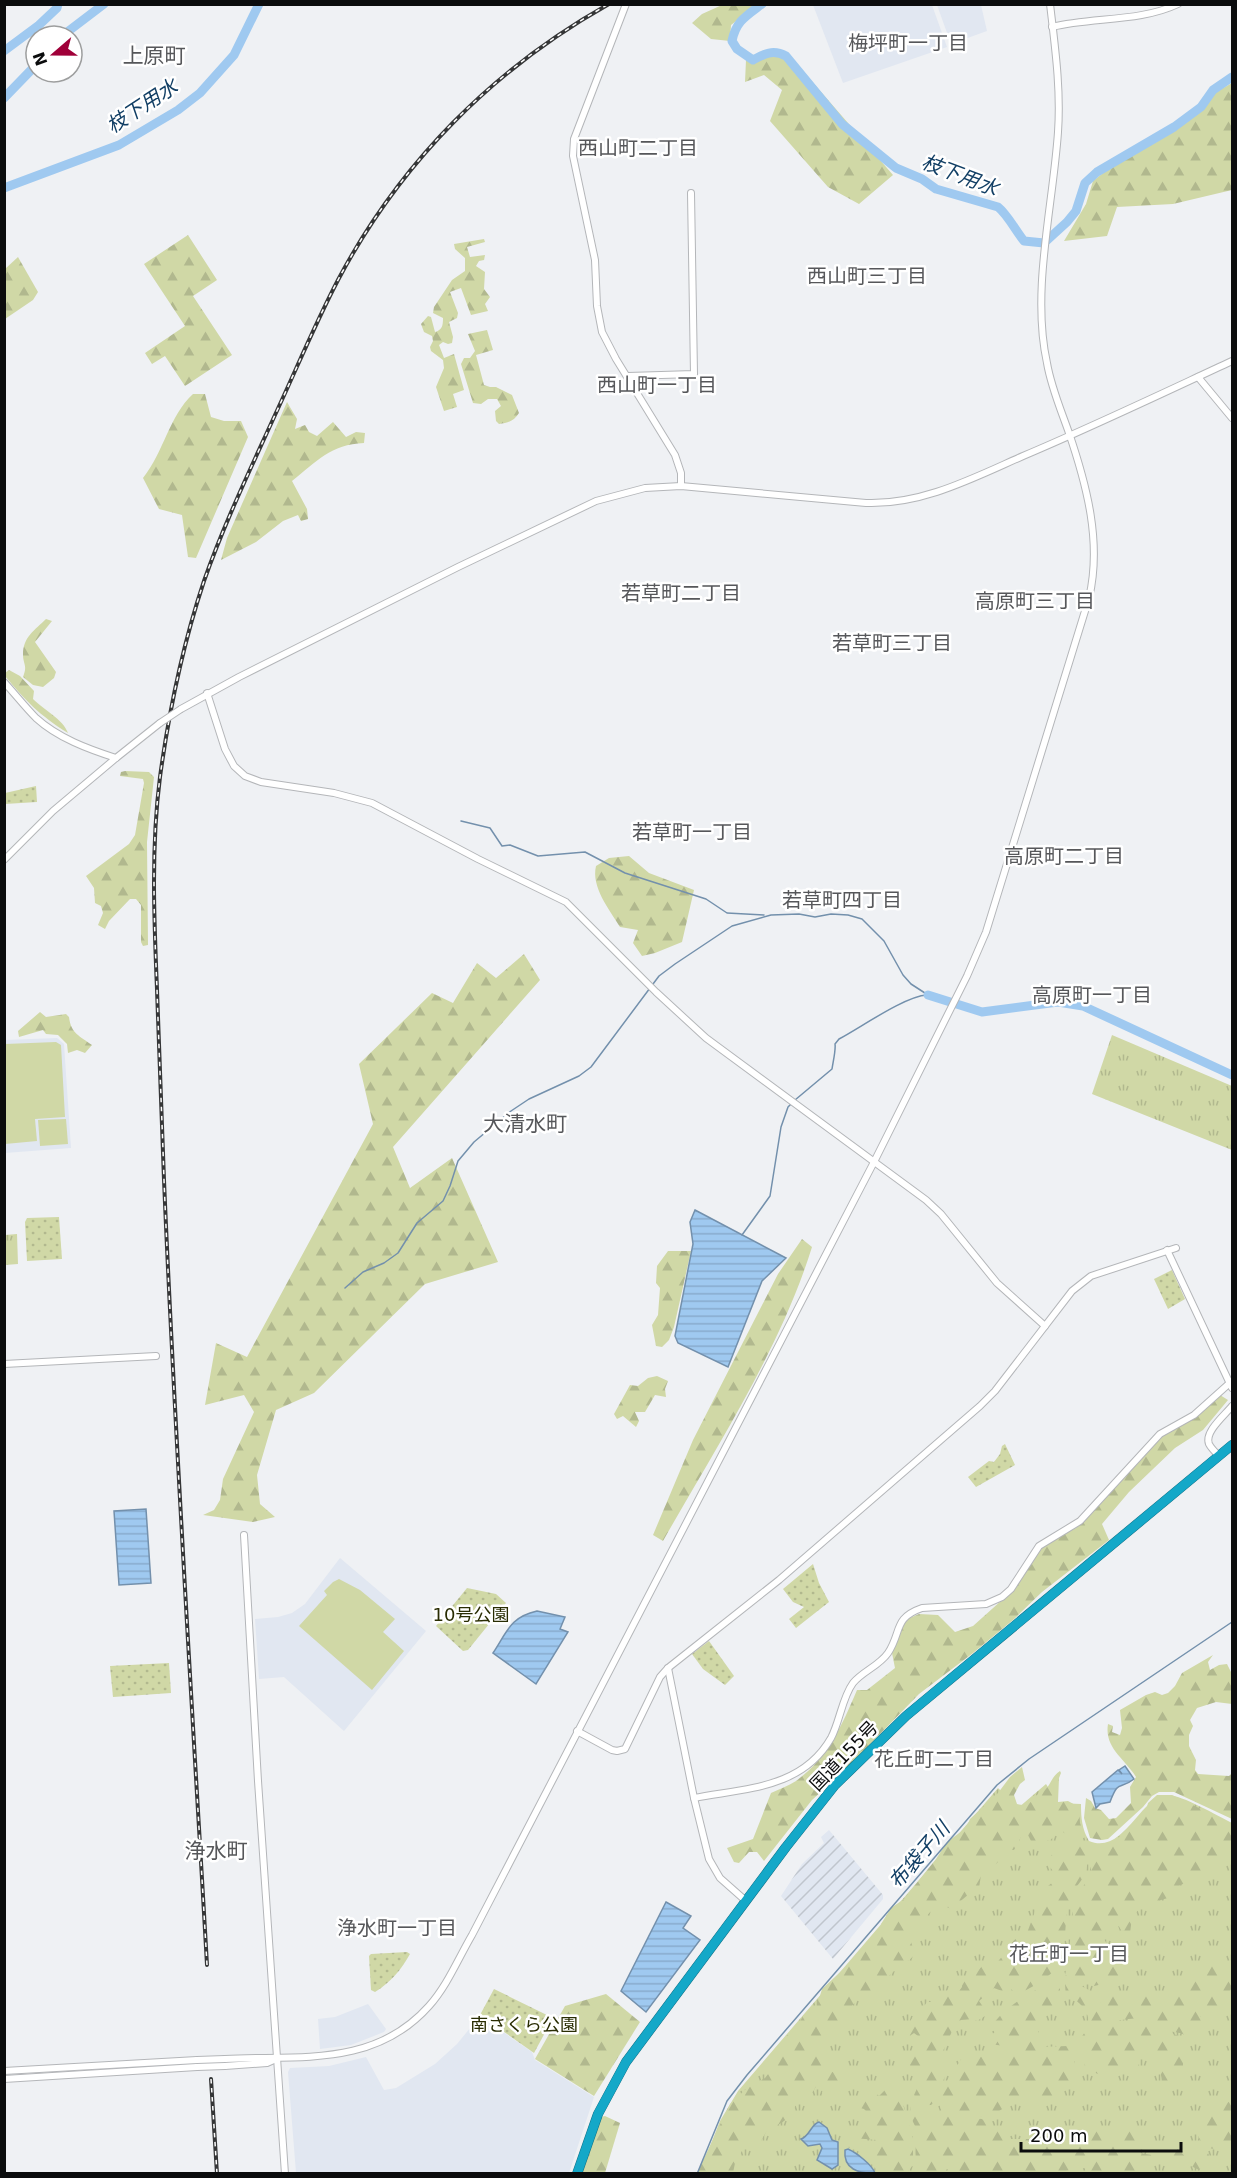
<svg xmlns="http://www.w3.org/2000/svg" width="1237" height="2178" font-family="'DejaVu Sans','Noto Sans JP',sans-serif">
  <style>
    .built { fill: #e1e7f1 }
    .industrial { fill: url(#industrial-furrows) }
    .grass { fill: url(#grass-tufts) }
    .forest { fill: url(#forest-firs) }
    .park { fill: url(#park-dots) }
    .garden { fill: #d0d8a6 }
    .water { fill: url(#water-rules); stroke: #7390ac; stroke-width: 1.5 }
    .lines { fill: none; stroke-linecap: round; stroke-linejoin: round }
    .stream { stroke: #7390ac; stroke-width: 1.5 }
    .river { stroke: #9fc9f0; stroke-width: 9 }
    .minor-casing { stroke: #b4b6b9; stroke-width: 8 }
    .highway-casing { stroke: #117187; stroke-width: 10 }
    .minor { stroke: #fff; stroke-width: 6 }
    .highway { stroke: #14a8c8; stroke-width: 9 }
    .rail-casing { stroke: #353637; stroke-width: 4 }
    .rail { stroke: #fff; stroke-width: 1.5; stroke-dasharray: 4.5; stroke-linecap: butt }
    .minor-bridge-casing { stroke: #b4b6b9; stroke-width: 8; stroke-linecap: butt }
    .minor-bridge { stroke: #fff; stroke-width: 6 }
    .labels { text-anchor: middle; stroke-width: 5; stroke-linejoin: round; paint-order: stroke }
    .park-label { font-size: 18px; fill: #292d03; stroke: #fff }
    .street-label { font-size: 18px; fill: #0b0c0d; stroke: #fff }
    .neighbourhood-label { font-size: 20px; fill: #56575a; stroke: #fff }
    .water-label { font-size: 20px; font-style: italic; fill: #123f65; stroke: #fff }
    .quarter-label { font-size: 21px; fill: #56575a; stroke: #fff }
  </style>
  <defs>
    <pattern id="industrial-furrows" width="10" height="10" patternUnits="userSpaceOnUse" patternTransform="scale(1.5)"><rect width="10" height="10" fill="#e1e7f1"/><path d="M-1 1l2-2M0 10L10 0M9 11l2-2" fill="none" stroke="#c0c5cd"/></pattern>
    <pattern id="grass-tufts" width="24" height="20" patternUnits="userSpaceOnUse" patternTransform="scale(1.5)"><rect width="24" height="20" fill="#d0d8a6"/><path d="M3 7l-1-3M5 7V3M7 7l1-3M15 17l-1-3M17 17v-4M19 17l1-3" fill="none" stroke="#b1b88e"/></pattern>
    <pattern id="forest-firs" width="22" height="20" patternUnits="userSpaceOnUse" patternTransform="scale(1.5)"><rect width="22" height="20" fill="#d0d8a6"/><path d="M5 1l3.5 6h-7zM16 11l3.5 6h-7z" fill="#b1b88e"/></pattern>
    <pattern id="park-dots" width="8" height="8" patternUnits="userSpaceOnUse" patternTransform="scale(1.5)"><rect width="8" height="8" fill="#d0d8a6"/><path d="M2 2h.1M6 6h.1" fill="none" stroke="#b1b88e" stroke-width="1.8" stroke-linecap="round"/></pattern>
    <pattern id="water-rules" width="6" height="5" patternUnits="userSpaceOnUse" patternTransform="scale(1.5)"><rect width="6" height="5" fill="#9fc9f0"/><path d="M0 2.5h6" fill="none" stroke="#88abcd"/></pattern>
  </defs>
  <rect width="100%" height="100%" fill="#eff1f4"/>
  <g class="built">
    <polygon points="813,5 932,5 947,47 843,83"/>
    <polygon points="937,5 981,5 987,31 951,44"/>
    <polygon points="57,1038 64,1044 71,1148 5,1153 5,1040"/>
    <polygon points="340,1558 426,1631 344,1731 284,1677 259,1679 255,1619 278,1617 292,1613 305,1604"/>
    <polygon points="368,2004 386,2029 384,2032 351,2045 320,2049 318,2019 335,2017"/>
    <polygon points="480,2016 532,2052 535,2060 594,2097 569,2173 296,2173 288,2072 290,2068 329,2066 366,2057 384,2090 396,2088 435,2064 457,2044"/>
  </g>
  <polygon class="industrial" points="829,1830 883,1895 883,1899 833,1959 781,1896 802,1864 824,1843 821,1837"/>
  <g class="grass">
    <polygon points="1112,1035 1232,1086 1232,1150 1092,1094"/>
    <polygon points="17,1234 18,1264 5,1265 5,1235"/>
    <path d="M1046 1784 1058 1803 1081 1804C1081 1818 1082 1829 1089 1841 1124 1856 1141 1794 1168 1795 1182 1795 1218 1816 1232 1823V2173L699 2174 720 2121 738 2091 998 1788 1018 1808Z"/>
  </g>
  <g class="forest">
    <polygon points="722,5 757,5 731,25 730,41 711,39 692,23 702,14"/>
    <polygon points="774,51 803,71 893,175 859,204 828,187 770,121 782,90 764,75 745,82 746,60"/>
    <polygon points="1232,83 1232,190 1173,204 1117,207 1107,236 1064,241 1086,204 1093,181 1136,147 1175,131 1202,100"/>
    <polygon points="188,235 217,280 193,296 232,355 185,386 165,356 152,364 145,353 185,326 144,264"/>
    <path d="M484 239 485 242 467 247 470 257 485 255 484 260 479 261 476 266 485 272 484 289 490 297 485 304 488 311 471 315 461 288 450 292 458 313 457 318 449 322 453 337 452 343 448 344 443 342 439 345 444 358 454 354 464 390 453 394 457 407 444 411 436 387 444 368 443 360 431 351 430 347 433 341 432 336 424 332 421 324 428 316 431 317 435 332C442 330 443 326 443 318L433 313 434 307 452 280 465 271V258L455 249 454 244Z"/>
    <polygon points="18,257 38,292 33,300 5,319 5,269"/>
    <path d="M487 330 493 350 476 355 484 385 490 387H496L512 395 519 413C514 421 508 423 499 424L496 421 495 411 501 406 497 399H488L481 404 473 403 461 364 464 358H470L475 351 468 334Z"/>
    <path d="M193 394H205L211 417 224 421H241L248 437 196 558 188 557 182 515 159 509 143 478C164 452 169 416 193 394Z"/>
    <path d="M287 402 297 419 295 429 305 425 309 432 317 436 333 422 346 437 356 432 365 433 364 443C331 444 316 462 292 481L307 509 308 519 301 521 298 515 283 521 256 542 221 560 227 538Z"/>
    <path d="M46 619 52 621 35 642 56 672 54 678 43 687 33 685 23 677C28 665 23 665 23 654 23 637 35 630 46 619Z"/>
    <path d="M9 670 20 676 34 691 33 699C44 710 63 719 68 733 39 715 26 701 5 676V673Z"/>
    <polygon points="125,771 149,772 154,777 147,842 148,945 143,946 141,942 141,905 136,899 130,899 109,921 105,929 98,925 103,913 101,906 95,903 94,888 86,876 129,844 135,835 144,783 143,779 120,776 121,772"/>
    <path d="M629 856 649 873 694 890 682 942 655 953 642 956 633 943 638 930 620 927C609 909 591 887 596 866L609 858Z"/>
    <polygon points="524,954 540,980 393,1147 410,1188 452,1158 498,1262 425,1284 314,1393 276,1410 257,1475 260,1504 275,1517 253,1522 203,1515 214,1510 220,1500 223,1479 254,1412 244,1395 205,1405 216,1343 247,1357 373,1124 359,1064 432,993 453,1003 477,963 496,978"/>
    <path d="M40 1012 46 1017 66 1014 69 1017C71 1034 80 1036 92 1045L85 1053 77 1050 68 1053 67 1044 58 1035 46 1034 43 1030 19 1037 18 1031Z"/>
    <path d="M802 1239 812 1247C780 1350 716 1447 663 1541L653 1535 693 1440 778 1274Z"/>
    <polygon points="668,1251 691,1251 674,1327 669,1340 662,1347 656,1346 652,1325 658,1315 660,1288 656,1283 657,1266"/>
    <polygon points="657,1376 668,1381 665,1389 666,1397 655,1395 645,1412 635,1412 639,1421 636,1427 623,1416 617,1419 614,1414 630,1385 638,1386 648,1378"/>
    <path d="M1220 1395 1228 1400 1203 1430 1175 1448 1129 1492 1102 1524 1109 1540 1042 1592 1013 1620 973 1653 919 1694 844 1771 812 1800 764 1861 757 1852H749L739 1863 734 1862 727 1848 753 1839 771 1793C779 1789 788 1786 796 1781 828 1758 842 1725 857 1690H867L895 1668 892 1653 905 1620 919 1614 938 1615 955 1632 973 1626 1002 1600 1037 1553 1048 1541 1076 1528 1160 1438Z"/>
    <path d="M1213 1655 1208 1662 1210 1670 1219 1665 1227 1664 1232 1674V1704L1216 1702 1197 1708 1190 1720 1193 1726 1189 1735V1746L1196 1760 1195 1770 1198 1774 1229 1776 1232 1773V1819L1174 1792H1159L1152 1796 1143 1807 1108 1839 1102 1840 1090 1838 1084 1818 1086 1798 1091 1801 1095 1808 1101 1810 1109 1819 1116 1818 1131 1803 1130 1787 1136 1777C1125 1759 1104 1748 1108 1724L1113 1726 1112 1732 1120 1735 1122 1728 1120 1710 1146 1695 1155 1692 1162 1695 1168 1693 1175 1686 1182 1673Z"/>
    <path d="M1022 1767 1025 1780 1020 1784 1014 1795 1017 1804C1030 1807 1029 1803 1037 1795 1039 1793 1043 1792 1045 1790 1051 1784 1052 1776 1060 1771L1061 1773 1059 1778 1058 1802 1068 1801 1079 1807 1080 1823 1085 1837 1082 1839 1076 1837 1070 1840 1069 1836 1063 1832 1057 1834 1049 1841 1042 1838 1040 1844 1032 1843 1028 1835 1021 1837 1014 1850 1008 1849 997 1863 981 1875 979 1888 975 1894H969L951 1909 942 1905C932 1909 926 1914 922 1925L916 1926 911 1942 915 1954C909 1962 900 1965 893 1972 888 1976 888 1979 885 1984 880 1993 867 1998 858 1999L842 2017V2025L825 2045 824 2052 829 2062C827 2066 814 2091 812 2093L802 2094 796 2100C795 2114 789 2118 778 2125L771 2123 761 2141 743 2149 735 2163 733 2173H697L730 2104 746 2089 765 2078 776 2064V2050L785 2037 797 2027 803 2016 816 2009 822 1989 879 1936 881 1924 891 1908 904 1899 936 1859 947 1842 966 1828 970 1819 998 1793 1010 1777Z"/>
    <polygon points="1157,1795 1172,1795 1232,1824 1232,1844 1213,1865 1206,1876 1180,1885 1171,1897 1141,1906 1132,1918 1130,1933 1121,1930 1116,1921 1107,1924 1104,1939 1119,1965 1126,1972 1125,1979 1094,1986 1065,1975 1068,1961 1074,1901 1091,1874 1091,1852 1096,1855 1113,1876 1092,1844 1111,1847 1123,1832 1145,1814 1148,1803"/>
    <path d="M1074 1841 1080 1843C1084 1850 1088 1858 1087 1866 1084 1883 1074 1885 1070 1899 1064 1920 1066 1943 1062 1965L1039 1983 1017 1995 1011 1989 1002 1991 994 1988 979 2001 988 2014 977 2021 973 2019 961 2020 954 2027 937 2064 948 2068 936 2100 931 2105C922 2106 919 2102 914 2095L922 2078C919 2073 915 2073 912 2069 905 2061 915 2044 918 2036L914 2033 911 2035 907 2043 903 2045C903 2037 910 2019 915 2014L923 2016 927 2013 922 2009 927 2002H933L937 1996 950 1989 959 1991 962 1987V1978L977 1972 982 1966 988 1969C1008 1958 1006 1939 1027 1933L1043 1890 1053 1882 1054 1872 1049 1866C1048 1851 1062 1847 1074 1841Z"/>
    <path d="M1221 1961 1226 1963 1232 1961V1988L1215 2009 1211 2011 1200 2009 1198 2013 1201 2017 1209 2020 1192 2046C1184 2029 1181 2035 1166 2030 1161 2029 1159 2025 1155 2022 1146 2015 1128 2020 1118 2020L1101 2006 1098 1994 1108 1986 1121 1993 1140 1992 1162 1994 1186 1986 1194 1978 1198 1977 1199 1970H1204Z"/>
    <path d="M1068 1979 1089 1990 1099 2011 1111 2022 1150 2024 1164 2033 1177 2035 1185 2039 1190 2051 1183 2062V2074L1176 2076 1166 2084 1162 2082C1161 2069 1156 2057 1144 2052L1140 2056V2062L1136 2070 1129 2065 1121 2074 1101 2075 1085 2069 1084 2054 1078 2041C1090 2028 1093 2016 1079 2003 1074 1999 1072 1997 1066 1997L1065 1984Z"/>
    <path d="M1052 1980 1060 1989 1059 2000H1054L1053 2007 1043 2010 1036 2021 1040 2040 1033 2045 1037 2047 1068 2046 1073 2049 1075 2055 1073 2078 1064 2088V2091L1040 2103 1036 2102 1030 2096 1016 2100 996 2113 995 2122C980 2111 960 2119 942 2112 933 2096 954 2071 962 2058 969 2056 993 2057 1001 2058L1006 2050V2046L988 2044 987 2038 995 2032 991 2028C1003 2006 1032 1993 1052 1980Z"/>
    <polygon points="606,1994 640,2022 594,2096 535,2059 565,2006"/>
    <polygon points="841,2066 846,2069 852,2068 854,2073 843,2091 836,2098 831,2098 827,2103 828,2107 823,2111 816,2106 826,2095 822,2093 828,2072 834,2072"/>
    <path d="M889 2086H893C895 2091 899 2094 901 2099 906 2113 912 2128 913 2143L853 2138 854 2135 865 2132 867 2112 864 2109 857 2107 856 2105 870 2091 872 2090 879 2096Z"/>
    <path d="M1232 2100V2149C1218 2149 1201 2152 1198 2134L1202 2128V2115C1207 2108 1212 2104 1221 2106Z"/>
    <path d="M912 2103 932 2115 982 2119 1010 2139H1044L1058 2151 1072 2148 1088 2139 1089 2133 1101 2129 1107 2134 1106 2139 1108 2140 1111 2136 1117 2135 1114 2130 1117 2127C1129 2130 1137 2132 1142 2144L1139 2153 1152 2155 1155 2173H1086L1085 2168 1046 2174 961 2173 947 2169 944 2173C938 2174 930 2175 924 2173 912 2170 916 2145 917 2135L919 2133C914 2124 907 2113 912 2103Z"/>
    <polygon points="605,2116 620,2123 605,2173 581,2174 601,2117"/>
    <path d="M856 2141 913 2147V2165L908 2171 911 2173H877C874 2160 859 2149 846 2147V2143Z"/>
    <polygon points="1175,2147 1185,2156 1191,2147 1208,2153 1210,2158 1199,2170 1191,2166 1187,2170 1179,2171 1163,2159 1160,2152 1165,2148"/>
  </g>
  <g class="park">
    <polygon points="36,786 37,802 5,804 5,793"/>
    <polygon points="59,1217 62,1259 27,1261 25,1222 27,1218"/>
    <polygon points="1172,1270 1185,1299 1168,1309 1154,1279"/>
    <polygon points="1005,1444 1015,1465 976,1487 968,1477 989,1461 994,1462 1000,1454 1002,1446"/>
    <polygon points="813,1564 819,1583 829,1602 796,1628 789,1619 804,1607 793,1602 783,1589"/>
    <polygon points="467,1588 496,1594 506,1603 468,1650 463,1651 436,1626"/>
    <polygon points="709,1641 734,1676 725,1685 703,1669 692,1654"/>
    <polygon points="169,1663 171,1693 113,1697 110,1666"/>
    <path d="M407 1952 410 1954C401 1970 391 1982 375 1992L371 1990 369 1956 371 1954Z"/>
    <polygon points="494,1989 553,2018 534,2053 480,2015"/>
  </g>
  <g class="garden">
    <polygon points="56,1042 61,1045 65,1117 35,1119 37,1141 5,1144 5,1044"/>
    <polygon points="66,1119 68,1144 40,1146 38,1120"/>
    <polygon points="339,1579 360,1590 395,1619 383,1632 404,1651 372,1690 299,1626 327,1595 324,1591 333,1582"/>
  </g>
  <g class="water">
    <polygon points="695,1210 786,1258 762,1281 728,1367 678,1343 675,1336 693,1244 690,1222"/>
    <polygon points="146,1509 151,1583 119,1585 114,1511"/>
    <path d="M537 1611 565 1617 560 1629 568 1632 536 1684 493 1653C507 1632 510 1617 537 1611Z"/>
    <path d="M1125 1766 1134 1779C1119 1791 1119 1778 1110 1802L1100 1804 1096 1808 1092 1792 1118 1770 1122 1774 1119 1770Z"/>
    <polygon points="666,1902 691,1916 683,1928 700,1940 646,2012 621,1991"/>
    <path d="M819 2122 827 2128 832 2140 838 2142V2165L832 2169 817 2160 822 2148 820 2144 808 2146 801 2139C810 2136 811 2124 819 2122Z"/>
    <path d="M848 2149C857 2153 872 2165 875 2173 859 2174 843 2169 845 2150Z"/>
  </g>
  <g class="lines">
    <g class="stream">
      <polyline points="461,821 490,828 502,846 510,845 538,856 585,852 625,873 706,899 727,913 764,915"/>
      <polyline points="653,984 659,976 675,964 732,926 771,915 799,914 815,917 831,914 848,915 862,919 884,941 903,975 911,984 928,995"/>
      <path d="M795 1100 832 1069C833 1062 836 1050 835 1044L839 1039C860 1028 905 996 927 995"/>
      <polyline points="742,1235 770,1196 781,1127 788,1107 791,1104"/>
      <polyline points="345,1288 363,1272 384,1263 398,1253 417,1223 443,1201 450,1186 458,1161 474,1142 511,1111 529,1099 579,1076 591,1067 650,988"/>
      <polyline points="697,2174 727,2101 747,2075 997,1785 1029,1759 1232,1622"/>
    </g>
    <g class="river">
      <path d="M762 4C746 16 736 21 732 41L737 49 753 60C764 54 773 49 786 56L842 124 896 168 922 179 936 189 998 207C1007 214 1016 231 1024 241L1044 243 1067 222 1076 211 1085 183 1097 172 1174 127 1201 107 1213 90 1232 77"/>
      <polyline points="62,36 104,4"/>
      <polyline points="4,51 39,25 57,8 58,4"/>
      <polyline points="4,98 36,65"/>
      <polyline points="4,188 119,145 178,110 200,93 234,55 259,4"/>
      <polyline points="928,995 982,1012 1058,1002 1083,1006 1232,1075"/>
    </g>
    <g class="minor-casing">
      <g id="minor">
        <polyline points="626,4 574,139 573,156 595,260 597,306 602,332 616,359 675,455 681,473 681,486"/>
        <path d="M1052 27C1093 17 1140 22 1178 4"/>
        <polyline points="628,376 694,374 691,193"/>
        <polyline points="1198,377 1232,418"/>
        <path d="M4 682C15 694 25 707 36 718 58 738 88 749 116 758"/>
        <polyline points="207,693 225,749 234,766 245,776 261,782 334,793 372,803 478,859 566,902 656,992 706,1038 926,1200 941,1214 997,1283 1045,1326"/>
        <path d="M181 709 239 677 458 567 596 501 645 488 681 486 866 503C922 505 973 478 1023 456 1094 426 1163 393 1232 361"/>
        <polyline points="4,860 53,811 116,758 160,723"/>
        <polyline points="1167,1250 1232,1388"/>
        <polyline points="4,1364 156,1356"/>
        <path d="M1219 1456C1216 1453 1211 1448 1209 1444 1204 1432 1225 1415 1232 1406"/>
        <polyline points="244,1535 258,1781 285,2174"/>
        <polyline points="668,1668 694,1798 709,1859 720,1878 746,1901"/>
        <polyline points="577,1731 612,1750 617,1751 625,1749 660,1677 668,1668 779,1580 980,1406 995,1391 1072,1291 1091,1276 1176,1248"/>
        <path d="M694 1798C745 1788 802 1789 831 1738 840 1721 842 1698 853 1683 863 1671 879 1666 888 1653 902 1632 893 1618 922 1608L986 1604 1002 1597 1011 1589 1039 1546 1080 1521 1160 1434 1194 1415 1232 1381"/>
        <path d="M225 2059C298 2055 374 2068 429 2006 447 1986 458 1959 472 1935L874 1162 967 976 986 932 1089 598C1102 543 1087 486 1069 433 1061 410 1051 387 1047 363 1031 291 1053 206 1058 132 1061 89 1055 47 1050 4"/>
        <polyline points="225,2066 267,2063 276,2059"/>
        <polyline points="4,2071 197,2060"/>
        <polyline points="4,2079 197,2067"/>
      </g>
    </g>
    <g class="highway-casing">
      <polyline id="highway" points="577,2174 598,2114 626,2062 786,1847 835,1785 906,1716 1232,1445"/>
    </g>
    <use href="#minor" class="minor"/>
    <use href="#highway" class="highway"/>
    <g class="rail-casing">
      <g id="rail">
        <path d="M207 1965C192 1703 175 1442 164 1180 162 1117 159 1053 157 989 154 919 151 847 160 777 169 711 183 644 204 581 224 524 250 470 275 415 296 370 315 324 338 280 400 163 493 69 609 4"/>
        <polyline points="211,2079 217,2174"/>
      </g>
    </g>
    <use href="#rail" class="rail"/>
    <g class="minor-bridge-casing">
      <g id="minor-bridge">
        <polyline points="160,723 181,709"/>
        <polyline points="197,2060 225,2059"/>
        <polyline points="197,2067 225,2066"/>
      </g>
    </g>
    <use href="#minor-bridge" class="minor-bridge"/>
  </g>
  <g class="labels">
    <g class="park-label">
      <text x="471" y="1621">10号公園</text>
      <text x="524" y="2031">南さくら公園</text>
    </g>
    <g class="street-label">
      <text transform="translate(844 1756) rotate(-46)" y="6">国道155号</text>
    </g>
    <g class="neighbourhood-label">
      <text x="908" y="50">梅坪町一丁目</text>
      <text x="638" y="155">西山町二丁目</text>
      <text x="867" y="283">西山町三丁目</text>
      <text x="657" y="392">西山町一丁目</text>
      <text x="681" y="600">若草町二丁目</text>
      <text x="1035" y="608">高原町三丁目</text>
      <text x="892" y="650">若草町三丁目</text>
      <text x="692" y="839">若草町一丁目</text>
      <text x="1064" y="863">高原町二丁目</text>
      <text x="842" y="907">若草町四丁目</text>
      <text x="1092" y="1002">高原町一丁目</text>
      <text x="934" y="1766">花丘町二丁目</text>
      <text x="397" y="1935">浄水町一丁目</text>
      <text x="1069" y="1961">花丘町一丁目</text>
    </g>
    <g class="water-label">
      <text transform="translate(142 106) rotate(-33)" y="7">枝下用水</text>
      <text transform="translate(960 175) rotate(21)" y="7">枝下用水</text>
      <text transform="translate(919 1855) rotate(-49)" y="7">布袋子川</text>
    </g>
    <g class="quarter-label">
      <text x="154" y="63">上原町</text>
      <text x="525" y="1131">大清水町</text>
      <text x="216" y="1858">浄水町</text>
    </g>
  </g>
  <rect width="1237" height="2178" fill="none" stroke="#0b0c0d" stroke-width="12"/>
  <g transform="translate(54 54) rotate(250)"><circle r="28" fill="#ffffff" stroke="#9d9e9e" stroke-width="1.5"/>
  <path d="M0-4.5L10 22L0 15L-10 22Z" fill="#a00039"/>
  <text y="-9" font-size="16" font-weight="bold" text-anchor="middle" fill="#0b0c0d">N</text>
  </g>
  <path d="M1021 2142v9h160v-9" fill="none" stroke="#0b0c0d" stroke-width="3"/>
  <text x="1030" y="2142" font-size="18" fill="#0b0c0d" stroke="#ffffff" stroke-width="4.5" paint-order="stroke">200 m</text>
</svg>
